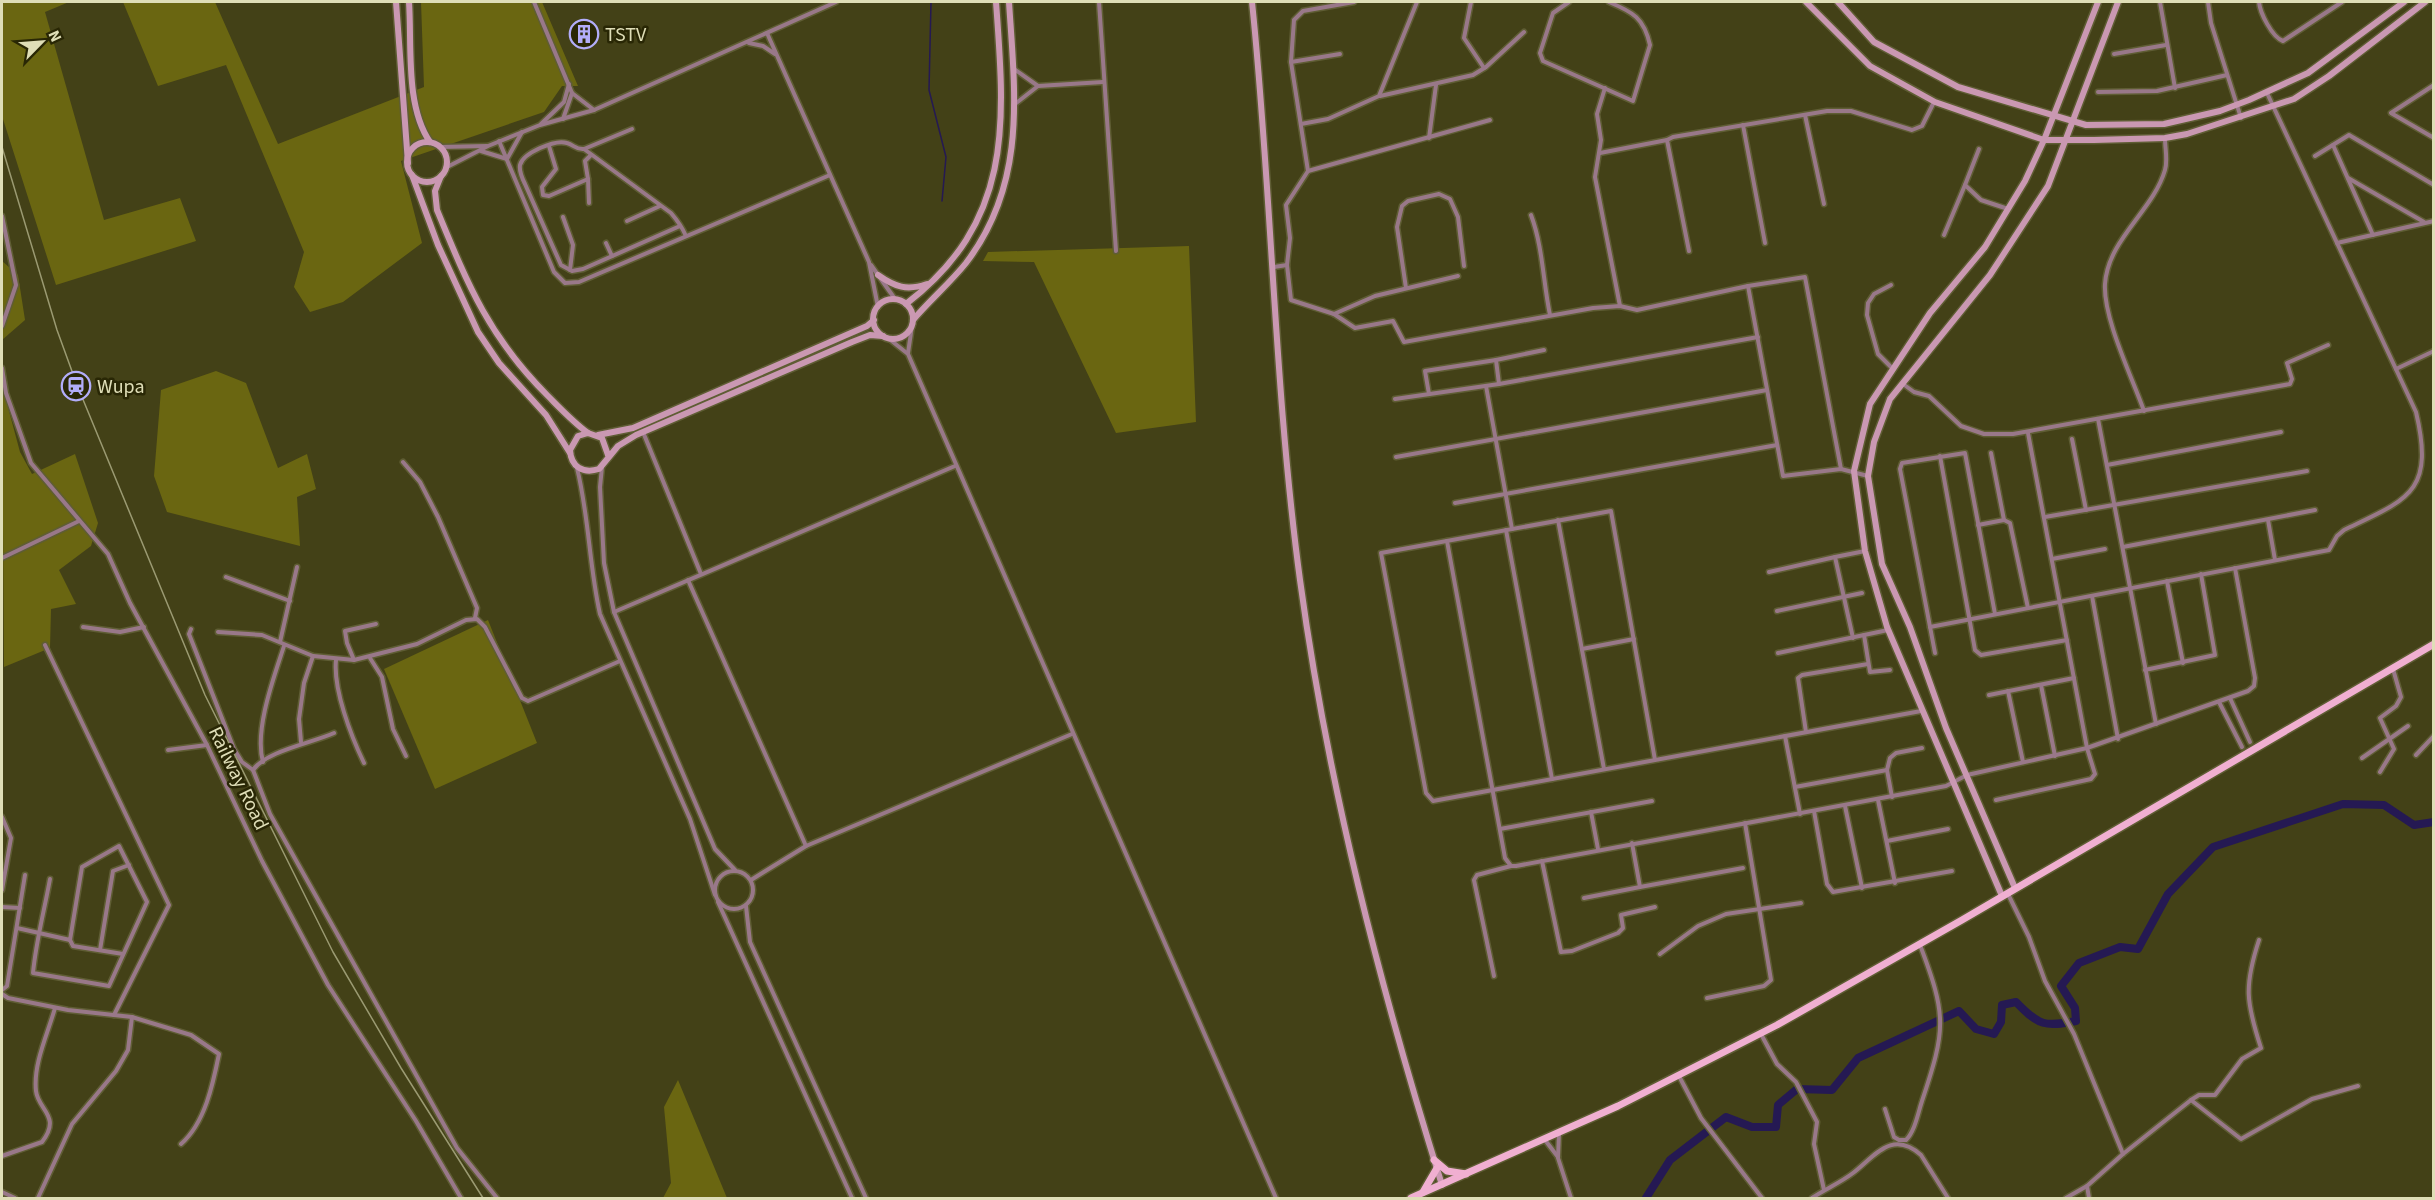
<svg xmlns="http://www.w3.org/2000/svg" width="2435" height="1200" font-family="'Source Sans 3',sans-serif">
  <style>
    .green { fill: #6a6611 }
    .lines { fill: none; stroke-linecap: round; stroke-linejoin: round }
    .stream { stroke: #251953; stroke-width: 1.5 }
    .river { stroke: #251953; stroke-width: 8 }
    .street-casing { stroke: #5f5d34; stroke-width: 7 }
    .secondary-casing { stroke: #5f5d34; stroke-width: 9 }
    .primary-casing { stroke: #5f5d34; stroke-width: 10 }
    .street { stroke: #997889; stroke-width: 4 }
    .secondary { stroke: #ca98b2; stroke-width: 6 }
    .primary { stroke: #f0afd1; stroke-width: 7 }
    .tram { stroke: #9b9a72; stroke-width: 1.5 }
    .labels { text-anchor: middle; stroke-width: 5; stroke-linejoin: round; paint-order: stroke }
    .poi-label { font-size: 20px; fill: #dfdeb7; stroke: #292705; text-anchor: start }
    .street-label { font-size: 20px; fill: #dfdeb7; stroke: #292705 }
  </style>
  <rect width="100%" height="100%" fill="#434117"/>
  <g class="green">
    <polygon points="2,2 69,2 45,12 104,220 180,198 196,241 56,285 2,116"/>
    <polygon points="123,2 215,2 278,144 424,87 421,2 542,2 578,86 562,86 544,112 401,161 422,243 343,302 310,312 294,287 304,252 226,65 158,86"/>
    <polygon points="1189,246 1196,422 1116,433 1034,262 983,261 988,252"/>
    <polygon points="2,261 18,275 25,320 2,340"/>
    <polygon points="216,371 246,383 278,468 307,454 316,489 297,497 300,546 167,512 154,476 161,390"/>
    <polygon points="2,385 20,452 32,474 75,454 98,523 91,546 59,570 76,604 51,609 50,648 4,667"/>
    <polygon points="488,620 537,743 435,789 384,669"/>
    <polygon points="678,1080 727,1198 663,1198 671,1183 664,1107"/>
  </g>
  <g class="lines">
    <polyline class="stream" points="931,2 929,90 946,157 942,201"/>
    <path class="river" d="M1646 1198 1670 1160 1726 1117 1752 1127H1776L1778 1105 1797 1089 1832 1090 1858 1058 1959 1011 1976 1029 1994 1034 2001 1022 2002 1005 2016 1002C2039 1026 2045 1027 2076 1021L2075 1008 2061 986 2079 963 2120 947 2138 949 2168 894 2213 847 2343 804 2384 805 2414 825 2434 822"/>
    <g class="street-casing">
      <g id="street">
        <polyline points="534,2 572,93 594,110"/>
        <polyline points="1099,2 1116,251"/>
        <polyline points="1471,2 1464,38 1484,68"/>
        <path d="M1569 2 1553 13 1540 53 1543 61 1633 101 1650 45C1644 18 1633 12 1609 2"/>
        <polyline points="2160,2 2175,88"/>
        <polyline points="2208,2 2211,23 2241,118"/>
        <path d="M2259 2C2260 13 2272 37 2283 41L2342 2"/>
        <polyline points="767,33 869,262 878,307"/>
        <polyline points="749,43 763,46 775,54"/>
        <polyline points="2114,54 2166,45"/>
        <polyline points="1291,62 1340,54"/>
        <polyline points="1014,69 1038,86"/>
        <polyline points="2434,85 2391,113 2434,138"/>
        <polyline points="1605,88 1597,114 1601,140 1595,177 1620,306"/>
        <polyline points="2098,92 2157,91 2227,75"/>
        <polyline points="1380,96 1473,75 1486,67 1524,32"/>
        <polyline points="1015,104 1038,86 1103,82"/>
        <polyline points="1805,115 1824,204"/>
        <polyline points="563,119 572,93"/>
        <polyline points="541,124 564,102 569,84"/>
        <polyline points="1301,124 1328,119 1379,96 1417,2"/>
        <polyline points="1743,125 1765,243"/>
        <polyline points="1429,138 1436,85"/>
        <polyline points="499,141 554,272 565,283 579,282 830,175"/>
        <polyline points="2333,145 2373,235"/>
        <polyline points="549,146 556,169 542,187 543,195 549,196 588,179 589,203"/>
        <polyline points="440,147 487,146"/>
        <polyline points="584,149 632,129"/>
        <polyline points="1979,149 1965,185 1981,200 2008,209"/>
        <polyline points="481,151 507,159 522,132"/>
        <polyline points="1600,153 1667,140"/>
        <polyline points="2315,156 2349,135 2434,185"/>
        <polyline points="447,167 488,146 540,125 594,110 836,2"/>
        <polyline points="1308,171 1490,120"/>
        <polyline points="2348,178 2424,222"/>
        <polyline points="588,179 585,161 591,155"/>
        <path d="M1531 215C1543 247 1543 282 1550 315"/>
        <polyline points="2,216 16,285 2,326"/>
        <polyline points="563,217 573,245 570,270"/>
        <polyline points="627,221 660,206"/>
        <path d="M680 226 583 269 572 271 561 265 525 184C522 178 519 171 520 165 523 153 555 139 567 143 574 145 576 150 584 149L671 213C677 220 682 227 686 236"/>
        <polyline points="1944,235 1965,185"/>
        <polyline points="606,243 612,256"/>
        <polyline points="2337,243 2434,221"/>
        <polyline points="1689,251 1667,140 1673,137 1827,111 1851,111 1912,130 1922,126 1934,102"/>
        <polyline points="871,265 895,299"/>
        <polyline points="1287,265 1291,300 1334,314 1355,328 1393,321 1404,342 1593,308 1620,306 1637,310 1748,286 1805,277 1841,469"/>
        <polyline points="1274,267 1287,265 1290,238 1286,205 1308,171 1291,62 1294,20 1303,11 1354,2"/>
        <polyline points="1891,285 1874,294 1868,303 1867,315 1878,354 1893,369"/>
        <polyline points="1748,286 1783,476 1841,469 1868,476"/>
        <polyline points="1406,288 1397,227 1402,206 1408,201 1439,194 1450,199 1458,217 1464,266"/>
        <polyline points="1334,314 1375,296 1458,276"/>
        <polyline points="888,338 908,354 1276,1198"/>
        <polyline points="908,353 912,326"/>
        <polyline points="2,368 6,393 31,463 108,554 130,603 207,745 262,861 328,985 416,1121 461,1198"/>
        <polyline points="2396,369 2434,351"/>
        <polyline points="1499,384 1496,360 1544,350"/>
        <polyline points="1903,384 1914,392 1929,396 1961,426 1984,434 2013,434 2290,384 2292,379 2287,363 2328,345"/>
        <polyline points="1486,386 1512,529"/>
        <polyline points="1429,394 1425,371 1496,360"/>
        <polyline points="1395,399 1499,384 1758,337"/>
        <path d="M2144 411C2132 377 2103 318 2105 284 2108 239 2153 211 2165 170 2168 160 2165 149 2165 138"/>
        <polyline points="2098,419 2156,724"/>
        <polyline points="643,432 701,574"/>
        <polyline points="2072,439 2086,510"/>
        <polyline points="1991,453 2004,520"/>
        <polyline points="1940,456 1975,650 1981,655 2067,640"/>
        <polyline points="1396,457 1767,390"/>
        <polyline points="403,462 420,482 438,517 477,608 475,618"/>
        <polyline points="2107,465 2281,432"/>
        <polyline points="602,467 600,487 604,563 614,612 715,849 735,870"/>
        <path d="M577 468C589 516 589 565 600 614L690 819 715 895"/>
        <polyline points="1455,503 1777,445"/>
        <polyline points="2045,517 2307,471"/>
        <polyline points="1558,520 1604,769"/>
        <polyline points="2268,520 2275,560"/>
        <polyline points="1978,525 2004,520 2010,523 2028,608"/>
        <polyline points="1506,530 1552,779"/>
        <polyline points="1447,541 1505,858 1511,866 1516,866 1946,786 1967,775 2087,748 2248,691 2254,686 2255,678 2235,568"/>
        <polyline points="2123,547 2315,510"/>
        <polyline points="2,558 79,521"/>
        <polyline points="2052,559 2105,549"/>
        <polyline points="1769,572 1835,557"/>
        <polyline points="226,577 290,601"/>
        <polyline points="688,580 806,846"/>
        <polyline points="2167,581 2183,663"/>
        <polyline points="2092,596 2118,739"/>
        <polyline points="1777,611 1862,593"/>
        <polyline points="614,612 955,466"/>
        <polyline points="83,627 120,632 144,627"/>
        <path d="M1930 627 2329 550 2337 536 2344 530C2408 499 2435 493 2416 412L2267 93"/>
        <polyline points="191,629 189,634 234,749 242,762 253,770 270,814 457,1148 497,1198"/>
        <polyline points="218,632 262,635 313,656 354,660 417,644 466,620 477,619 485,627 522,698 528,701 620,661"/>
        <polyline points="1864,635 1870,672 1890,670"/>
        <polyline points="1853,638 1835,557 1865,551"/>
        <polyline points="280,642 297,567"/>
        <polyline points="45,645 169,905 114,1015"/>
        <polyline points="1582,649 1634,639"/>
        <polyline points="1778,653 1888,630"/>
        <polyline points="1935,653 1900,469 1902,463 1965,453 1995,614"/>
        <polyline points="370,658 382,677 393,729 406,756"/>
        <path d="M336 660C333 689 351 736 364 763"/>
        <polyline points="354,660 347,643 345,631 376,624"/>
        <polyline points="2145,670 2215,655 2201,574"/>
        <polyline points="2041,685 2055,756"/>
        <polyline points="2008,691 2023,762"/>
        <polyline points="1989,695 2074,678"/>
        <polyline points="2230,698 2250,742"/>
        <polyline points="2219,702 2242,747"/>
        <polyline points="1806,732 1798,678 1802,675 1868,664"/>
        <polyline points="1785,736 1800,814"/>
        <polyline points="301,742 299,719 304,683 313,656"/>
        <polyline points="168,750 207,745"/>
        <polyline points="2416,755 2434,736"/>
        <polyline points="2362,758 2408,726"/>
        <polyline points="1655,760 1611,511 1381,553 1426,793 1433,801 1921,711"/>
        <path d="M263 762C254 730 274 677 284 646"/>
        <path d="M253 770C266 751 312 743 334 733"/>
        <polyline points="2380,772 2394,749 2380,718 2396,706 2401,697 2393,669"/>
        <polyline points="1795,787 1887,770"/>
        <polyline points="1892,797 1887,770 1890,758 1896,753 1922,748"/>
        <polyline points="1878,800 1895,883"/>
        <polyline points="1996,800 2091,779 2095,774 2087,748 2028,433"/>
        <polyline points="1845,806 1862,888"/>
        <polyline points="1814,811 1827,884 1833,892 1952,871"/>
        <polyline points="1591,812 1598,849"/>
        <polyline points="2,817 11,838 2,890"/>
        <polyline points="1500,829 1652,801"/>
        <polyline points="1887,841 1948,829"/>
        <polyline points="1632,843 1640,887 1743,868"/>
        <polyline points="1542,861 1561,952 1572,951 1618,933 1623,928 1621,915 1655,907"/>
        <circle cx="734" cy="890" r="19"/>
        <polyline points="751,880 806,846 1072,734"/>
        <polyline points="2008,894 2029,937 2045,981 2074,1034 2123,1154"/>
        <polyline points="1584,898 1640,887"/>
        <polyline points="718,902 852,1198"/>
        <polyline points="746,906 750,942 866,1198"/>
        <polyline points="2,907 20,908"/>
        <path d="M17 928 70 940 82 867 119 846 147 902 109 986 33 973C36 941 44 912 50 879"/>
        <polyline points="70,940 73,946 123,954"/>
        <polyline points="100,950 113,871 129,865"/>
        <polyline points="1660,954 1698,926 1726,914 1801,903"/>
        <polyline points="1494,976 1474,880 1477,875 1511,866"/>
        <polyline points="2,990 7,986 25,875"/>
        <path d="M2 994 8 998 68 1010 132 1017 191 1035 219 1054C213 1084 205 1123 181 1144"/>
        <polyline points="1707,998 1764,986 1771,980 1745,823"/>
        <polyline points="1761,1034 1777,1064 1796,1082 1817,1122 1814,1144 1824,1190"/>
        <polyline points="1679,1076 1701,1118 1762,1198"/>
        <polyline points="2191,1100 2241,1139 2312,1099 2358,1086"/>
        <path d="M1885 1109 1894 1137 1899 1140H1906C1915 1131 1918 1113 1922 1101 1946 1029 1947 1016 1920 945"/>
        <polyline points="1559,1133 1558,1158 1571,1198"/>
        <polyline points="1545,1140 1558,1157"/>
        <path d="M2 1156 42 1142C62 1116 38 1110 36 1091 33 1064 48 1033 55 1008"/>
        <polyline points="2,1192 15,1198"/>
        <polyline points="38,1198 72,1124 116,1071 128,1050 132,1017"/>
        <path d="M1812 1198C1825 1189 1840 1183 1853 1173 1875 1156 1892 1129 1921 1155L1948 1198"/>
        <polyline points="2066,1198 2087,1186"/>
        <path d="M2089 1198 2087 1186 2123 1154 2191 1100 2199 1095H2215L2242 1059 2261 1048C2246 1002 2244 986 2259 940"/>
      </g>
    </g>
    <g class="secondary-casing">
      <g id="secondary">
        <polyline points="396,2 408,163"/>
        <path d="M409 2C412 45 405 106 430 142"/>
        <path d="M1252 2C1272 194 1274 388 1300 580 1328 786 1380 987 1442 1185"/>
        <polyline points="1806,2 1870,66 1935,102 2044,140 2094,140 2165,138 2187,134 2294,99 2329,76 2425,2"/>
        <polyline points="1838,2 1874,42 1958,87 2086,125 2164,124 2220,111 2249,100 2308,73 2404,2"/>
        <circle cx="427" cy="162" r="20"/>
        <polyline points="412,175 438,245 478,332 499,363 546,415 570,453"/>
        <path d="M441 176 435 191 437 210C468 285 489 337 547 395 560 408 573 422 588 433"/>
        <path d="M878 275C895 287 907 291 927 284"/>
        <circle cx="893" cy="319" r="20"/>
        <path d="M906 304C1014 221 1005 123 996 2"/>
        <path d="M913 320C930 300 950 283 966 263 1027 183 1015 94 1009 2"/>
        <polyline points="598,435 633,428 867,326 874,320"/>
        <path d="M608 455 602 438 588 433 578 436 570 450C571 467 583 474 599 469L618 446 636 435 852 342 870 335 883 336"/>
        <polyline points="2015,888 1946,728 1910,627 1882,564 1868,476 1874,442 1890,399 1990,275 2048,186 2118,2"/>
        <polyline points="2002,896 1887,627 1865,551 1854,471 1870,404 1930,313 1985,247 2025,181 2044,140 2098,2"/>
      </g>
    </g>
    <g class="primary-casing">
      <g id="primary">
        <polyline points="1434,1160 1447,1171 1466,1174"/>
        <polyline points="1423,1192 1437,1168"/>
        <polyline points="1411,1198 1618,1106 1777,1025 1962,920 2434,644"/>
      </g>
    </g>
    <use href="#street" class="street"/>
    <use href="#secondary" class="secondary"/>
    <use href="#primary" class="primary"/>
    <polyline class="tram" points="2,147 57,330 77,385 205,695 333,952 401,1068 483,1198"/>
  </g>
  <defs>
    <g id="building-ring" transform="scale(1.5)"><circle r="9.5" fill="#292705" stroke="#b2adf9" stroke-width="1.5"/><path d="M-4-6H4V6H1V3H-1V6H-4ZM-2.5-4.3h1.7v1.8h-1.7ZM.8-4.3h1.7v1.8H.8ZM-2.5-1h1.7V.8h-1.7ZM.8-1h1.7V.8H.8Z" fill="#b2adf9"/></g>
    <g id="station-ring" transform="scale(1.5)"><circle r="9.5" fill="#292705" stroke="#b2adf9" stroke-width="1.5"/><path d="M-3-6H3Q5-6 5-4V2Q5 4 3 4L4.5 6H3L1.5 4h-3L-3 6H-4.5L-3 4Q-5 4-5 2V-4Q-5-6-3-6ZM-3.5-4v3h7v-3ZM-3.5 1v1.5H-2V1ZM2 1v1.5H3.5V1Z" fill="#b2adf9"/></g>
  </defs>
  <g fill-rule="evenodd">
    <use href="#building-ring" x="584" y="34"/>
    <use href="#station-ring" x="76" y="386"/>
  </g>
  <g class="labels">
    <g class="poi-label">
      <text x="605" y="41">TSTV</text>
      <text x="97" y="393">Wupa</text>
    </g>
    <g class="street-label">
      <text transform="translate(239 778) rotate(64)" y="7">Railway Road</text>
    </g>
  </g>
  <rect width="2435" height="1200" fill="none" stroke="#dfdeb7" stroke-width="6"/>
  <g transform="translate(42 42) rotate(65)" stroke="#292705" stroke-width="4.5" paint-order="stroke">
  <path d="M0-4.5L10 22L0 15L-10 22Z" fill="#dfdeb7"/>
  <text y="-9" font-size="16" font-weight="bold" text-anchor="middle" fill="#dfdeb7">N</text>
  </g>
</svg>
